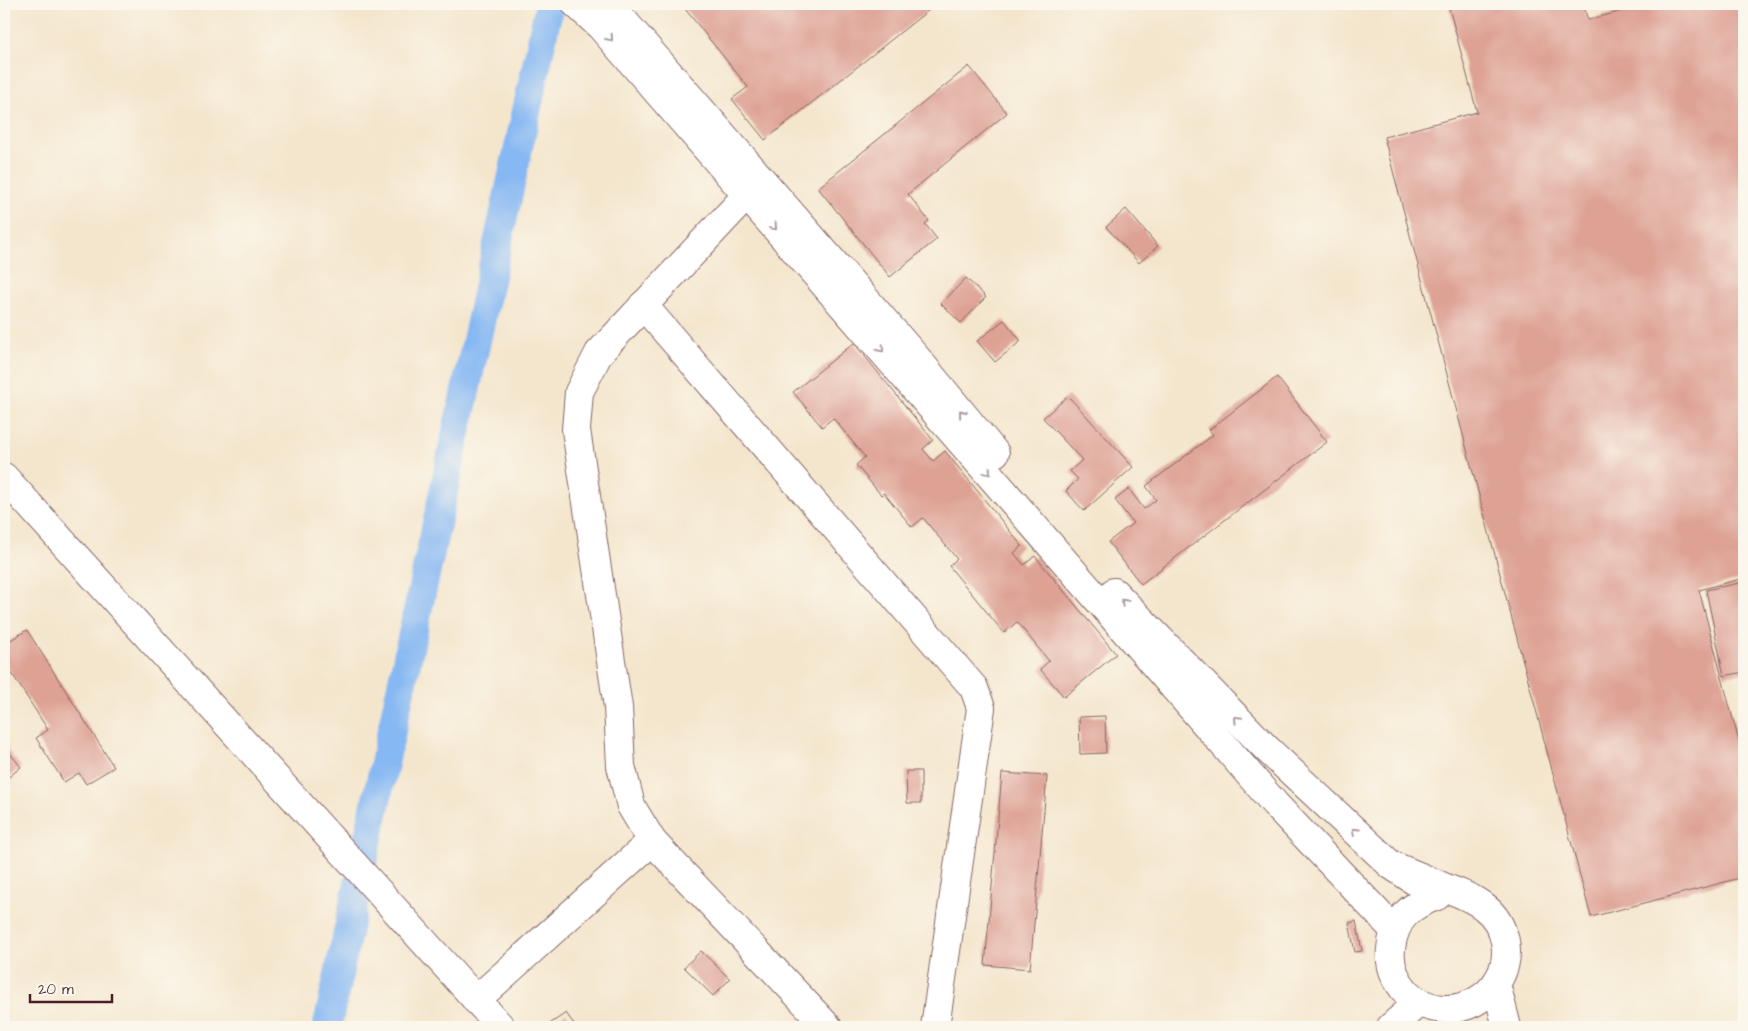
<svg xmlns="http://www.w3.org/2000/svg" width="1748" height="1031" font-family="'Architects Daughter',sans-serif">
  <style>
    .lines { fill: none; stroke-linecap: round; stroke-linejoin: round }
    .canal { stroke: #86b8f3; stroke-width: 29 }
    .building { fill: #dea295 }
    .minor-casing { stroke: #866564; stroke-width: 30 }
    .minor { stroke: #fff; stroke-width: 28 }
    .oneway { stroke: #ae9aa0 }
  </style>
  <rect width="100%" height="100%" fill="#fbf7ec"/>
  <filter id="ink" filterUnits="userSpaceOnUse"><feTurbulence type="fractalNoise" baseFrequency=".02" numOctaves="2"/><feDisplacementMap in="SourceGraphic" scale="10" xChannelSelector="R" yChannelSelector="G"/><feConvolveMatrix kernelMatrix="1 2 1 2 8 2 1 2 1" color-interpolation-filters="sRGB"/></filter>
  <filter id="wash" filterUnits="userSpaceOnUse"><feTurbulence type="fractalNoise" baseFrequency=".0096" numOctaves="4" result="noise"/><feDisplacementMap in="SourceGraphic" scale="20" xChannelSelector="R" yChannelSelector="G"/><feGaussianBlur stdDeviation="1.12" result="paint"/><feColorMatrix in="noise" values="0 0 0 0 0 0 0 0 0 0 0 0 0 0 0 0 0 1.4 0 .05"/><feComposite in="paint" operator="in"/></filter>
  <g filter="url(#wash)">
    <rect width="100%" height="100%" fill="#f4e6cd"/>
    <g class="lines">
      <polyline class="canal" points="327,1027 548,12"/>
    </g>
    <g id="blocks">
      <g class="building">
        <polygon points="681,4 926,4 930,9 765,140 732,99 748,87"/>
        <polygon points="1448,4 1583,4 1588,20 1648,4 1744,4 1744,578 1699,590 1744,761 1744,877 1591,917 1384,137 1477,112"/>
        <polygon points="969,66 1007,113 908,194 929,221 925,224 937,239 890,277 818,188"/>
        <polygon points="1126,209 1158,246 1139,263 1106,227"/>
        <polygon points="966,278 986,297 961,323 941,304"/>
        <polygon points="1004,320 1021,341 995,362 977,341"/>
        <polygon points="854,343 933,440 923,449 933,461 945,451 1022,546 1014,553 1024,565 1035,556 1116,654 1064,697 1040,669 1049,661 1017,622 1004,633 949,566 957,559 923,518 912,527 884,493 881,495 856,465 865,457 833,418 822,427 793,392"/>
        <polygon points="1277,377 1327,442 1141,584 1108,542 1133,523 1115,500 1129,489 1144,509 1156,500 1146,486 1213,435 1209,430"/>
        <polygon points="1068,396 1133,467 1084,511 1066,491 1078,479 1070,471 1082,460 1043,418"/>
        <polygon points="1744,582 1744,672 1724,676 1706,590"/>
        <polygon points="27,630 114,767 86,784 79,773 64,782 36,738 48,730 4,661 4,634 9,641"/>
        <polygon points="1105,716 1106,753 1080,754 1079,717"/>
        <polygon points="4,746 21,767 4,781"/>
        <polygon points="906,771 921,771 921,803 907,803"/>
        <polygon points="1002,773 1047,776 1030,969 985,965"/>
        <polygon points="1356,921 1362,951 1355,952 1349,923"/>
        <polygon points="701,951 730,979 713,996 684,967"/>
        <polygon points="566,1013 576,1027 554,1027 551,1023"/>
      </g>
    </g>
  </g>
  <g filter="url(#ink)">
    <use href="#blocks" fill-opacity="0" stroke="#866564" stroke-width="1"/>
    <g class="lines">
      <g class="minor-casing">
        <g id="minor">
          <polyline points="576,4 601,27 1275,804 1395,931"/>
          <polyline points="609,4 915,356 995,453"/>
          <polyline points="740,177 747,195 599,353 579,392 576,430 618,707 621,766 631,806 652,841 828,1027"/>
          <polyline points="643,305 974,688 981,708 935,1027"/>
          <polyline points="4,477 501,1027"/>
          <polyline points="1114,592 1266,748 1391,865"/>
          <path d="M1391 865C1409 872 1428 880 1446 888 1459 893 1473 898 1484 907 1495 915 1502 928 1505 941 1515 996 1447 1031 1407 993 1396 981 1389 966 1391 949 1394 919 1410 905 1437 896Z"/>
          <polyline points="1496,984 1507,1027"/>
          <polyline points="476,1000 652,841"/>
          <polyline points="1391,1027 1419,1002"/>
        </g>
      </g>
      <use href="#minor" class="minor"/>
    </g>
    <defs><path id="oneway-chevron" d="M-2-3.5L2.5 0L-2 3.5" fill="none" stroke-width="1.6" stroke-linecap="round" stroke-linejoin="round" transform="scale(1.25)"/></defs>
    <g class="oneway">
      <use href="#oneway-chevron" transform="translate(610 38) rotate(49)"/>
      <use href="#oneway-chevron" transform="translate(774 227) rotate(49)"/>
      <use href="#oneway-chevron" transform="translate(881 349) rotate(49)"/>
      <use href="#oneway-chevron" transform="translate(962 413) rotate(-129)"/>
      <use href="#oneway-chevron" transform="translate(988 472) rotate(49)"/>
      <use href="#oneway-chevron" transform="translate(1124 602) rotate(-134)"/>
      <use href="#oneway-chevron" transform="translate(1237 719) rotate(-134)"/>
      <use href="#oneway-chevron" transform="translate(1355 831) rotate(-137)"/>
    </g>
  </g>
  <rect width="1748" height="1031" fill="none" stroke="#fbf7ec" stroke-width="20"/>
  <path d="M30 994v8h82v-8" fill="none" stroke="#4a1f2b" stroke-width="2.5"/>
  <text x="38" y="994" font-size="15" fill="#4a1f2b" stroke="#fbf7ec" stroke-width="4" paint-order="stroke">20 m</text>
</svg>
